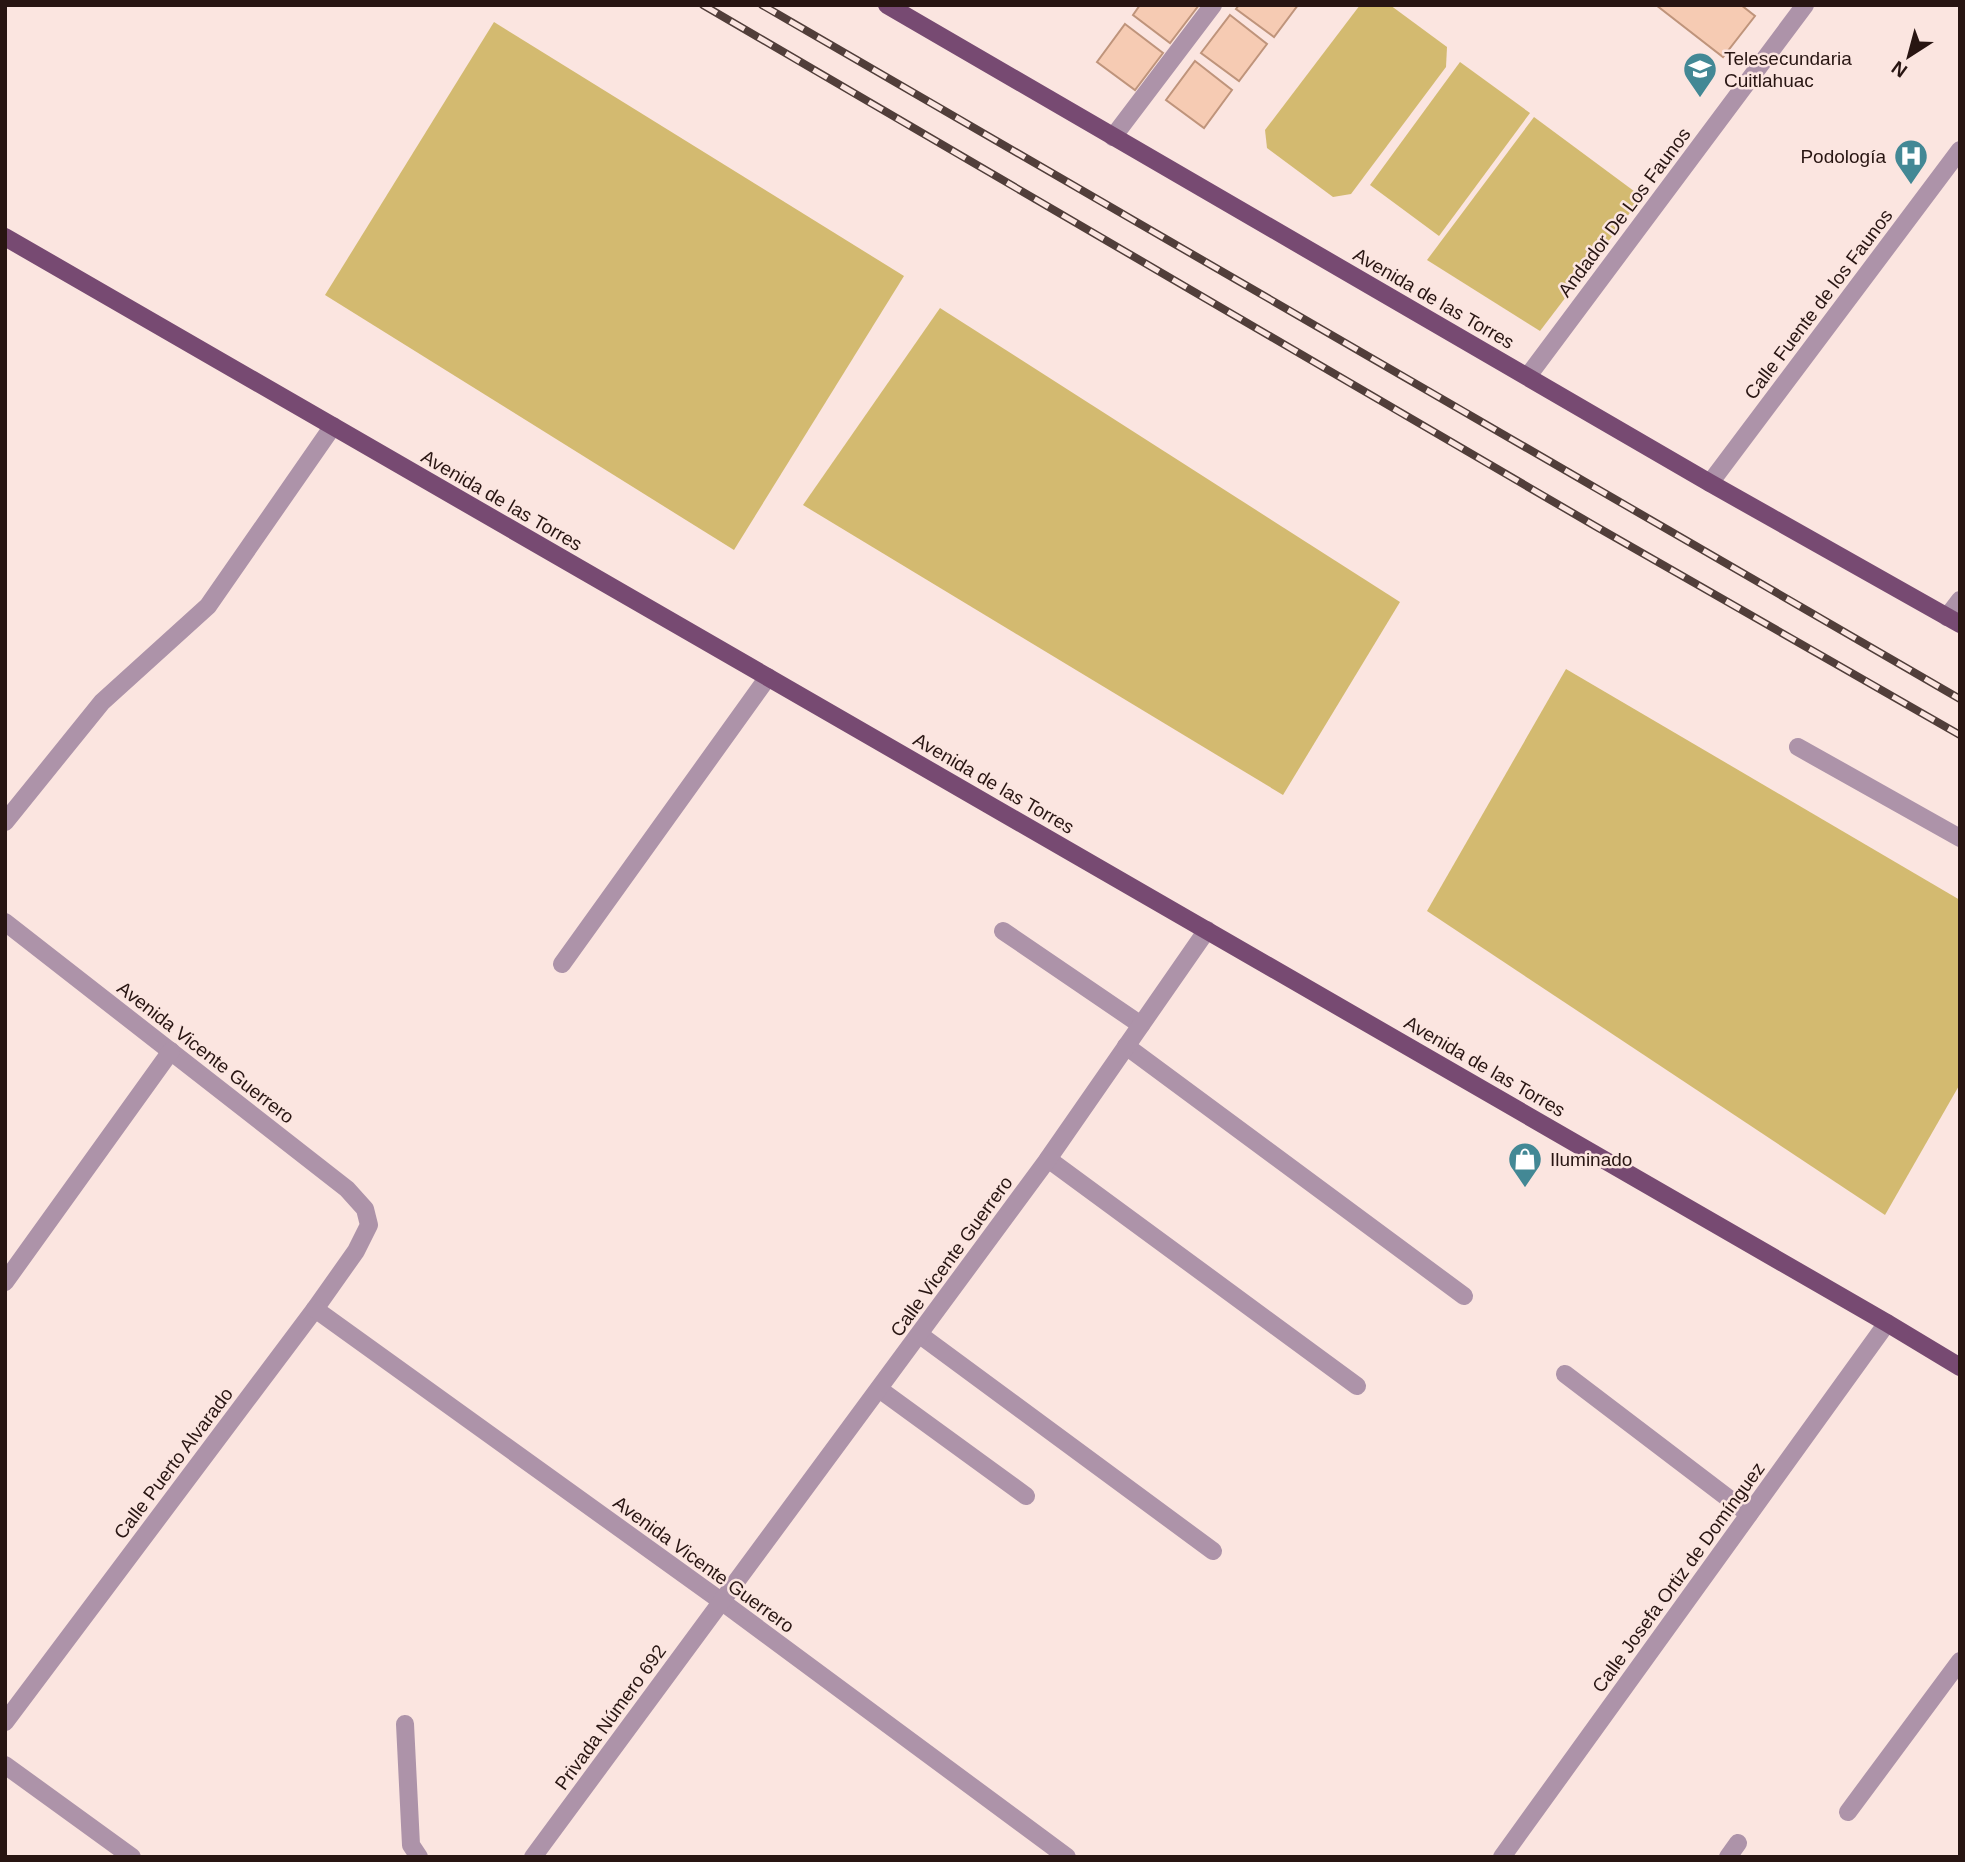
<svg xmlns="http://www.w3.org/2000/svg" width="1965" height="1862" font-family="Arial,sans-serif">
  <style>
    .green { fill: #d3ba70 }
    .building { fill: #f6cbb3; stroke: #bf947b; stroke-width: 2 }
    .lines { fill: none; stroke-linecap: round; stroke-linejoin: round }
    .minor { stroke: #ad93a9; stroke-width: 18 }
    .major { stroke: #774a72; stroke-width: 18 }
    .rail-casing { stroke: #513e3a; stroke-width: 8 }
    .rail { stroke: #fbe5e0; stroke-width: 5; stroke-dasharray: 16; stroke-linecap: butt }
    .labels { text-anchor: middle; stroke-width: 5; stroke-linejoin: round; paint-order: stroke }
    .poi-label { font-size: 19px; fill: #281512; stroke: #fbe5e0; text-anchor: start }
    .street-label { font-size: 19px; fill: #281512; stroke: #fbe5e0 }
  </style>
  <rect width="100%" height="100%" fill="#fbe5e0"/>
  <g class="green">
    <polygon points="1360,5 1390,5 1447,47 1446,67 1351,194 1333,197 1267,148 1265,130"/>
    <polygon points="494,22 904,276 734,550 325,295"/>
    <polygon points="1460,62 1530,113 1439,236 1370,185"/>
    <polygon points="1534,117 1642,197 1540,331 1427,260"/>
    <polygon points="940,308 1400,602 1283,795 803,505"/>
    <polygon points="1566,669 1960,900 1960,1084 1885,1215 1427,911"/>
  </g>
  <g class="building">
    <polygon points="1140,5 1199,5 1170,43 1133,15"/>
    <polygon points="1239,5 1298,5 1274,37 1236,9"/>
    <polygon points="1656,5 1741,5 1755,16 1723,57"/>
    <polygon points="1230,15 1267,44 1239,81 1201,53"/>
    <polygon points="1125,24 1163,53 1135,90 1097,62"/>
    <polygon points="1195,61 1232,90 1204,128 1166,100"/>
  </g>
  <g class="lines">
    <g class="minor">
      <polyline points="1113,137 1213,5"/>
      <polyline points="1528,376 1805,5"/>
      <polyline points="1710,483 1960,150"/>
      <polyline points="1947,617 1960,600"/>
      <polyline points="1798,747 1960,838"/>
      <polyline points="5,822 102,702 208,606 333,426"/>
      <polyline points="5,922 347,1189 365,1209 369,1225 356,1251 315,1309 5,1722"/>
      <polyline points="1003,931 1141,1025"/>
      <polyline points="562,964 768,677"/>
      <polyline points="1126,1046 1464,1296"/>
      <polyline points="1048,1159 1357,1386"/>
      <polyline points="5,1282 171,1051"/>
      <polyline points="315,1309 721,1601 1067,1857"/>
      <polyline points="920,1335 1213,1551"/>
      <polyline points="1565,1374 1749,1514"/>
      <polyline points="879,1389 1026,1496"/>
      <polyline points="405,1724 411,1845 419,1857"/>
      <polyline points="5,1765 132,1857"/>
      <polyline points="1848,1812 1960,1661"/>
      <polyline points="533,1857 1048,1159 1207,930"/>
      <polyline points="1502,1857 1887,1323"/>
      <polyline points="1728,1857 1738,1843"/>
    </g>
    <g class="major">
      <polyline points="887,5 1710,483 1960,624"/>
      <polyline points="5,237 1887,1323 1960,1367"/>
    </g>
    <g class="rail-casing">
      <g id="rail">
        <polyline points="703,5 1595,526 1960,735"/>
        <polyline points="762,5 1960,699"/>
      </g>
    </g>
    <use href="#rail" class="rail"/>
  </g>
  <defs>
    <g id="school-pin" transform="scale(1.75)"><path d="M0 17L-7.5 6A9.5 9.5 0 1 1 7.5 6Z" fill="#438895" stroke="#fbe5e0"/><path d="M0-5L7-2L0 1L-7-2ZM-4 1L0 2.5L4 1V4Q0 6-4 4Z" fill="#fff"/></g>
    <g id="hospital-pin" transform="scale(1.75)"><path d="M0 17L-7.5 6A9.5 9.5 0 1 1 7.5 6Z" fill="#438895" stroke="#fbe5e0"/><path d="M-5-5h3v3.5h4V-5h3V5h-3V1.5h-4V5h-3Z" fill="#fff"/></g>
    <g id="shop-pin" transform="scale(1.75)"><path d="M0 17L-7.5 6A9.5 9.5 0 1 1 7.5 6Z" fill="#438895" stroke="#fbe5e0"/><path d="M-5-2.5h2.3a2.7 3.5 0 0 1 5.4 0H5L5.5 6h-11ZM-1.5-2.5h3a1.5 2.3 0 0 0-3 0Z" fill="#fff"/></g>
  </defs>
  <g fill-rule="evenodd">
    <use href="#school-pin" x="1700" y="69"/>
    <use href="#hospital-pin" x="1911" y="156"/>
    <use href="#shop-pin" x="1525" y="1159"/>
  </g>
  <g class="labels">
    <g class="poi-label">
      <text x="1724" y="65">Telesecundaria<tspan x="1724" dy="22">Cuitlahuac</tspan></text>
      <text x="1886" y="163" text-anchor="end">Podología</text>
      <text x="1550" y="1166">Iluminado</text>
    </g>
    <g class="street-label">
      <text transform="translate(1624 212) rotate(-53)" y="7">Andador De Los Faunos</text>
      <text transform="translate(1434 298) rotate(30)" y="7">Avenida de las Torres</text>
      <text transform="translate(1818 304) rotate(-53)" y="7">Calle Fuente de los Faunos</text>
      <text transform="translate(502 500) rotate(30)" y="7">Avenida de las Torres</text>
      <text transform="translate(994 783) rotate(30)" y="7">Avenida de las Torres</text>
      <text transform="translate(206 1052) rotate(38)" y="7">Avenida Vicente Guerrero</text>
      <text transform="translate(1485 1066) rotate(30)" y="7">Avenida de las Torres</text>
      <text transform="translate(951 1256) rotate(-54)" y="7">Calle Vicente Guerrero</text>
      <text transform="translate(173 1463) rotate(-53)" y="7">Calle Puerto Alvarado</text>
      <text transform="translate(704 1564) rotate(36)" y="7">Avenida Vicente Guerrero</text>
      <text transform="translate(1678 1577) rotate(-54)" y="7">Calle Josefa Ortiz de Domínguez</text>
      <text transform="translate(610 1717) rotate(-54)" y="7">Privada Número 692</text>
    </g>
  </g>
  <rect width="1965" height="1862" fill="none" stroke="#281512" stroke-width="14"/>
  <g transform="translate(1909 56) rotate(216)" stroke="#fbe5e0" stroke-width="5" paint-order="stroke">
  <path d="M0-5L12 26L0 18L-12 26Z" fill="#281512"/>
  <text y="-10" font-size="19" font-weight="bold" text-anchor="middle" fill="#281512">N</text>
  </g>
</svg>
